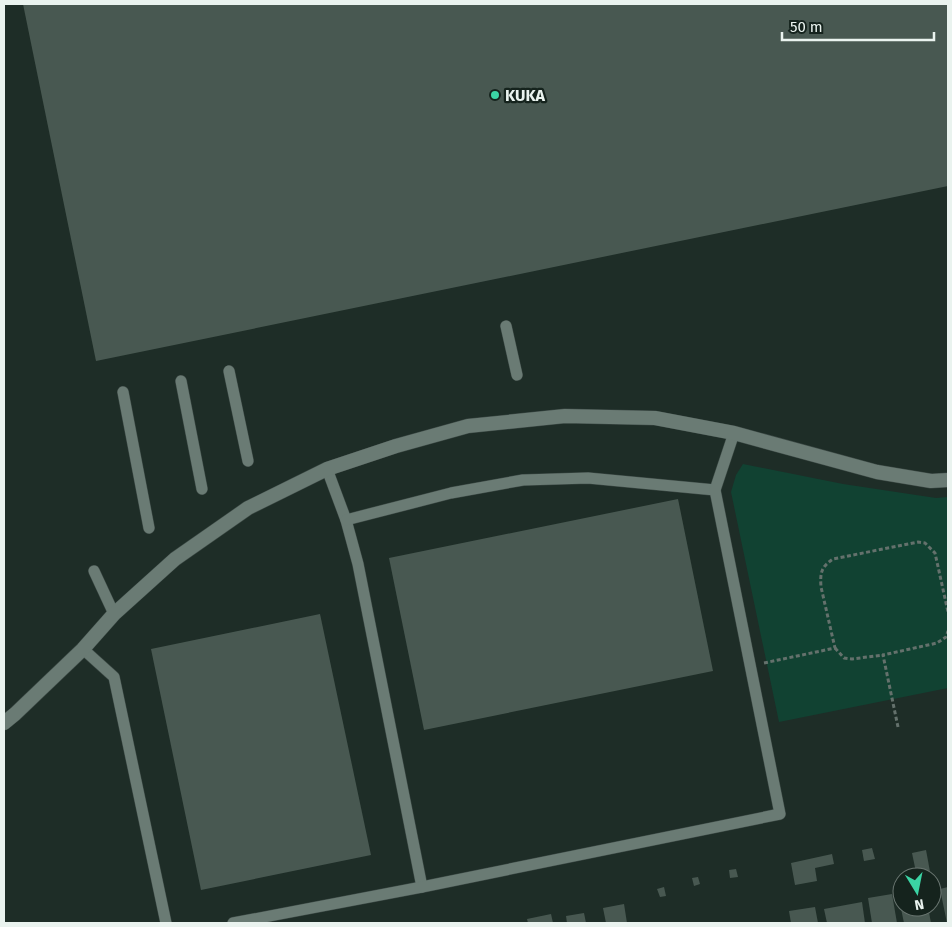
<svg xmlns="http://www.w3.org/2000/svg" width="952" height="927" font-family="'Fira Sans',sans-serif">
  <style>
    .green { fill: #114232 }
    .building { fill: #485851 }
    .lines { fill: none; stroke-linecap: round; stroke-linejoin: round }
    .service-casing { stroke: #3d4a46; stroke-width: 12 }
    .minor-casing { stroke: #3d4a46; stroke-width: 15 }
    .path { stroke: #64716c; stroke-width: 3; stroke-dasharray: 4 2.5; stroke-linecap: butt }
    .service { stroke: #6a7b74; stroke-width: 11 }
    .minor { stroke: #6a7b74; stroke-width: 14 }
    .poi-dot { fill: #3bd4a4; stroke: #15231d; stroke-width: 2 }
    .labels { text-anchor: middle; stroke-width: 4.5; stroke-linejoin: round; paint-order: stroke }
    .poi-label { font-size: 16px; font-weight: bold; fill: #eaf3ef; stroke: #15231d; text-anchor: start }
  </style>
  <rect width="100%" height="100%" fill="#1e2d27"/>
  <polygon class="green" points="743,464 843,484 936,498 948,497 948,688 779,722 731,492 736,475"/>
  <g class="building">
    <polygon points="23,4 948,4 948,186 96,361"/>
    <polygon points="678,499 713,671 424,730 389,558"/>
    <polygon points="320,614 371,855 201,890 151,649"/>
    <polygon points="872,848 875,859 864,861 862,850"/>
    <polygon points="926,850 931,877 917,877 912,853"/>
    <polygon points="832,854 834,864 815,868 817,881 795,885 791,863"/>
    <polygon points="736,869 738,877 730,878 729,870"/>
    <polygon points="698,877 700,884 694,886 692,878"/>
    <polygon points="664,887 666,896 660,897 657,889"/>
    <polygon points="948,887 948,923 947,923 940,889"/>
    <polygon points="892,894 897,923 872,923 868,898"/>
    <polygon points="902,898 902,907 928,907 931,923 904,923 899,899"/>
    <polygon points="862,902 865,923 827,923 824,909"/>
    <polygon points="624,904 627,923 606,923 603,908"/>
    <polygon points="815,907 818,923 791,923 789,911"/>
    <polygon points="584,913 586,923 567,923 566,916"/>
    <polygon points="551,914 553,923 528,923 527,919"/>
  </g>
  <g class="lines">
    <g class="service-casing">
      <g id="service">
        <polyline points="506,326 517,375"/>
        <polyline points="229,371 248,461"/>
        <polyline points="181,381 202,489"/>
        <polyline points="123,392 149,528"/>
        <polyline points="327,469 346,520 358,564 422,887"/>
        <polyline points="346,520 451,493 523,480 588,478 715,490"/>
        <polyline points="94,571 114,614"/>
        <polyline points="83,649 114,677 166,923"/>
        <polyline points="233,923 422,887 780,814 715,490 734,433"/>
      </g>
    </g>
    <g class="minor-casing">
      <polyline id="minor" points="4,723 15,714 83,649 114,614 175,559 248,508 327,469 396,446 468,426 565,416 655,418 734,433 877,472 931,481 948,480"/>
    </g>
    <g class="path">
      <polyline points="835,648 844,658 852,659 883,655"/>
      <path d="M764 663 835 648 821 587C820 573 821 567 833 559L918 542 925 543 935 553 948 612"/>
      <polyline points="898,727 883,655 937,643 946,637 948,631"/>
    </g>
    <use href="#service" class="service"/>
    <use href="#minor" class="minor"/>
  </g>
  <circle class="poi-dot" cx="495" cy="95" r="5"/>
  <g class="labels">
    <g class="poi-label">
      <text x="505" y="101">KUKA</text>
    </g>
  </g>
  <rect width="952" height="927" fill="none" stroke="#eaf3ef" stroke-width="10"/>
  <g transform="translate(917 892) rotate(170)"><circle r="24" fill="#15231d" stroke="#6a7671"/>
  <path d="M0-4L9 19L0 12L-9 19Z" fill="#3bd4a4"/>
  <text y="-8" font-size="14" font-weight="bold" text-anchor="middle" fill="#eaf3ef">N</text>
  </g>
  <path d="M782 32v8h152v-8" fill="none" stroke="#eaf3ef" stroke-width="2.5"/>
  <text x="790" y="32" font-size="15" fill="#eaf3ef" stroke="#15231d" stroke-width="4" paint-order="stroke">50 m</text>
</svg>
